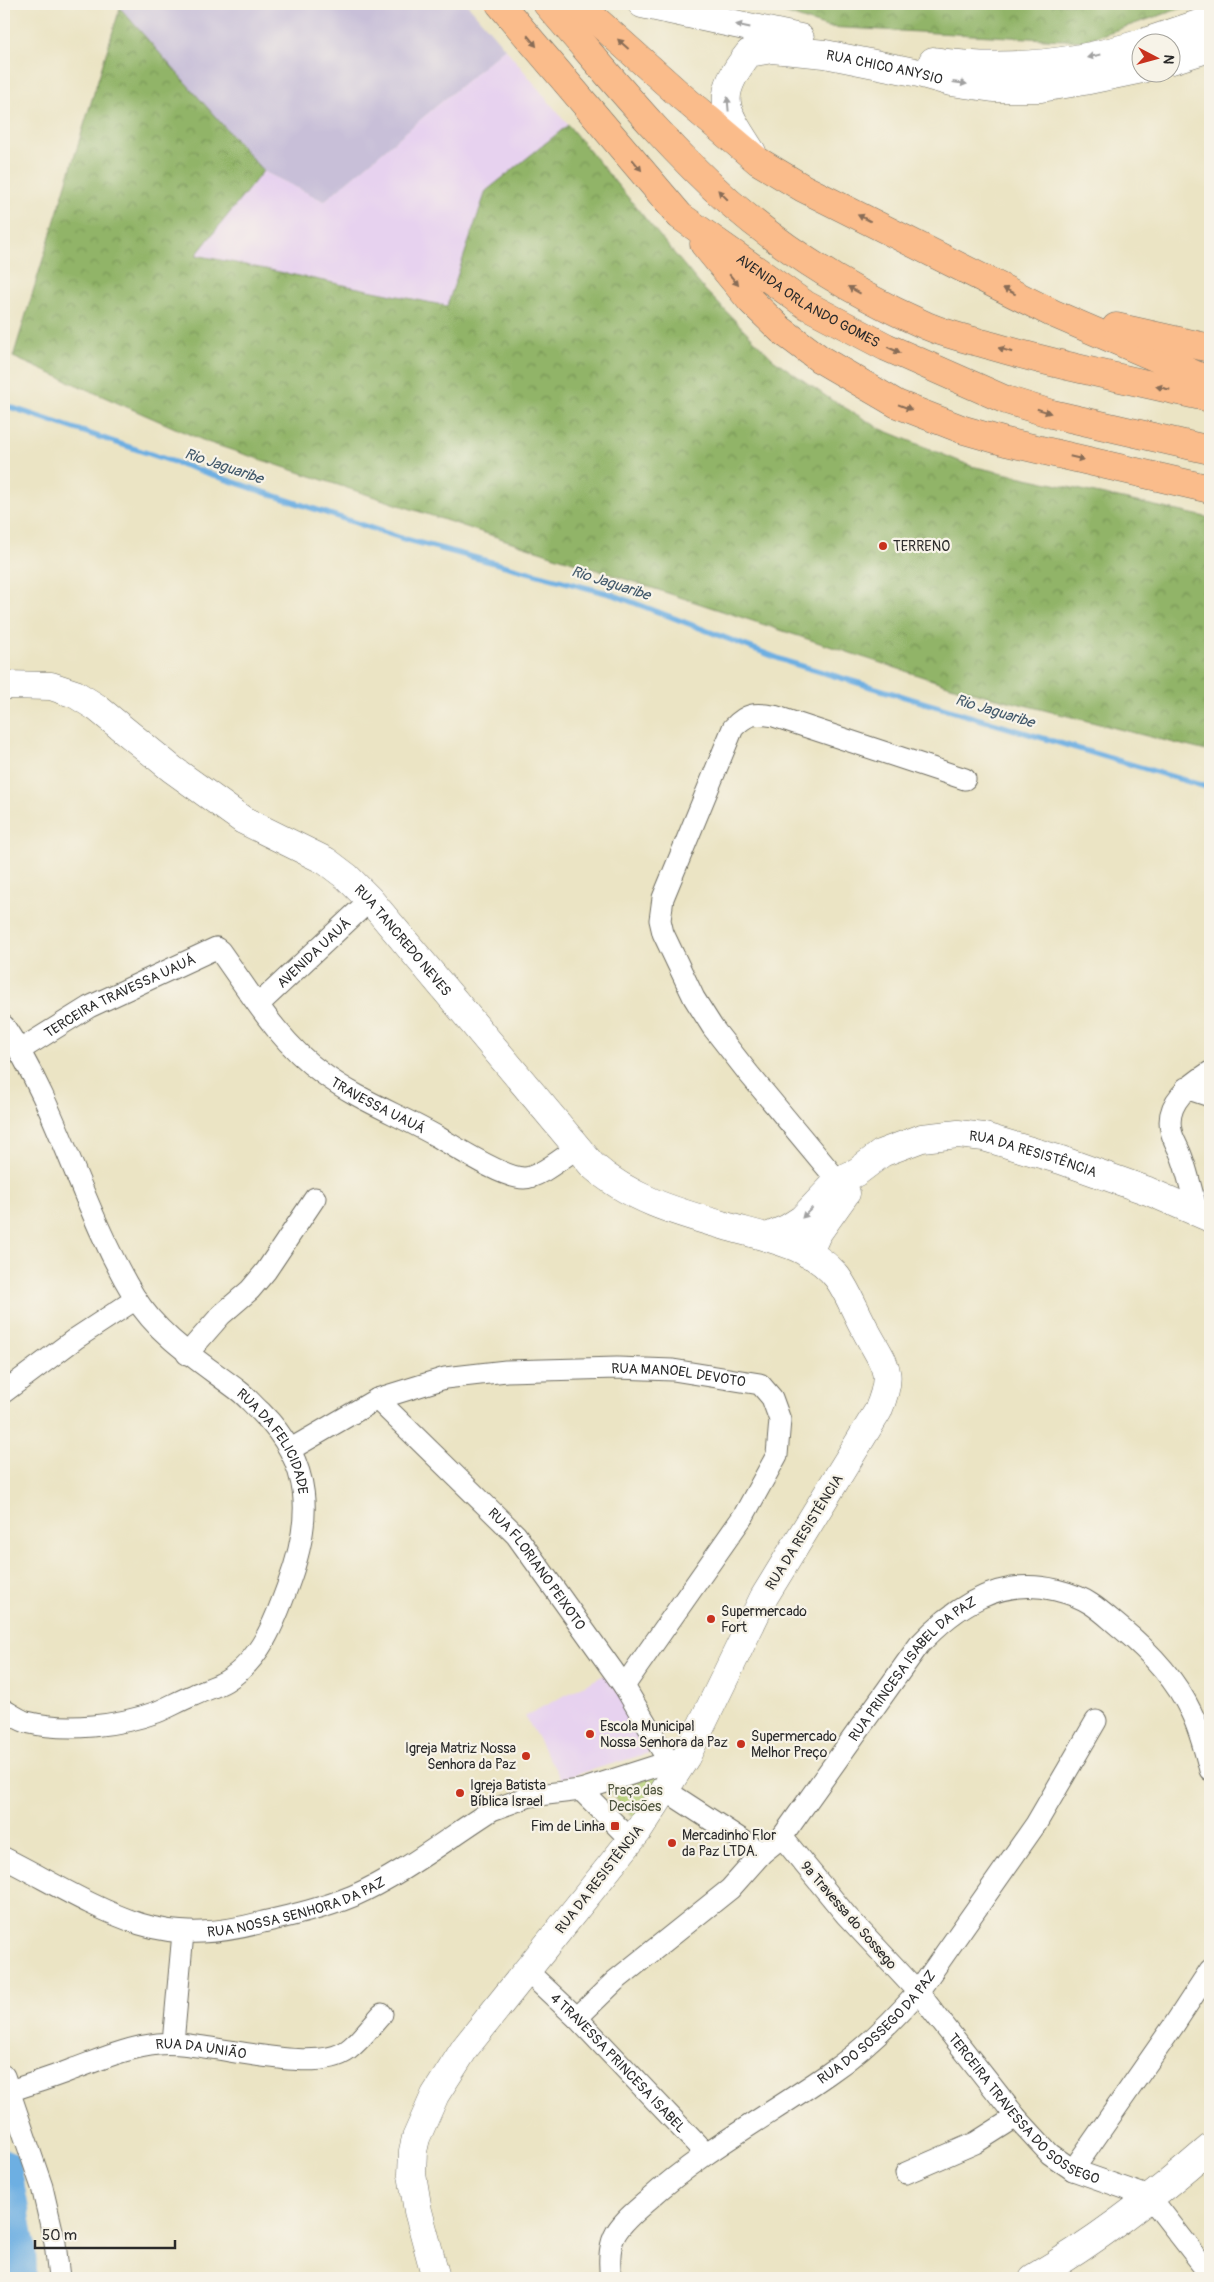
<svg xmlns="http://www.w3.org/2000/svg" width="1214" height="2282" font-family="Pangolin,sans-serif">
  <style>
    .built { fill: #e7d2ef }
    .industrial { fill: #c8bfd8 }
    .forest { fill: url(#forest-crowns); stroke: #5e704a }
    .park { fill: url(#park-crowns); stroke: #717e52 }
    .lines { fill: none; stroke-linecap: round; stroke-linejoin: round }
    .stream { stroke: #6dafe2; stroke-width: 5.5 }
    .river { stroke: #6dafe2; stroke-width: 34 }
    .minor-casing { stroke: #6e6c61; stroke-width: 23 }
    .tertiary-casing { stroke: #6e6c61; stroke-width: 29 }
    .primary-casing { stroke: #6e6c61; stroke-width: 29 }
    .minor { stroke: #fff; stroke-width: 21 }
    .tertiary { stroke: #fff; stroke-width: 28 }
    .primary { stroke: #fabc8b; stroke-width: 28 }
    .oneway { fill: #a0a0a0 }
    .oneway2 { fill: #886c56 }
    .poi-dot { fill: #c8321e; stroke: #f7f3e8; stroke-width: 2 }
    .labels { text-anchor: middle; stroke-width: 4.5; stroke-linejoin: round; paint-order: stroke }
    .street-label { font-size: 14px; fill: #2b2b2b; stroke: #f7f3e8 }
    .poi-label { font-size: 14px; fill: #2b2b2b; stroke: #f7f3e8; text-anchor: start }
    .park-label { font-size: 14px; fill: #4e553e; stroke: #f7f3e8 }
    .water-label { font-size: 15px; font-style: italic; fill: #42596b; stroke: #f7f3e8 }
  </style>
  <defs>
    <pattern id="forest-crowns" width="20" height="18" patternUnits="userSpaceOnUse" patternTransform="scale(1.25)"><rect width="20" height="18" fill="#91b468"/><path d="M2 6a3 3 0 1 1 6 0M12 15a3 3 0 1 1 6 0" fill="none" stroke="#779356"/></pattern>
    <pattern id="park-crowns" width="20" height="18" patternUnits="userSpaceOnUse" patternTransform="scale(1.25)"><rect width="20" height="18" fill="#b7d278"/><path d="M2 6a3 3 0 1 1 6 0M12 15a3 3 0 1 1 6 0" fill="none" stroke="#9eb468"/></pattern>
  </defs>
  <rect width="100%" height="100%" fill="#f7f3e8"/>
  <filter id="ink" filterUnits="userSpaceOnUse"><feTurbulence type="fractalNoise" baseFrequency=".02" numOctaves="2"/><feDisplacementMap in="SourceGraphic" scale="10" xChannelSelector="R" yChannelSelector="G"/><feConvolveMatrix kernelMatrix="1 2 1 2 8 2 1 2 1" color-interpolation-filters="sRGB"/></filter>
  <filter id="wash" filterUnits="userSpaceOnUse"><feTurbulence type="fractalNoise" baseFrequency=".0096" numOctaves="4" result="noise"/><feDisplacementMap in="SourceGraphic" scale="20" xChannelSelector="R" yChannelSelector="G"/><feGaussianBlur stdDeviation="1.12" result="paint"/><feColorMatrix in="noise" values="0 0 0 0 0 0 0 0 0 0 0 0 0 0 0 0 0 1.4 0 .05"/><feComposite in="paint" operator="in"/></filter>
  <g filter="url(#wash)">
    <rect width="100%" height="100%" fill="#ebe4c4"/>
    <g class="built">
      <polygon points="505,48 568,125 486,191 447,306 196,255 263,171 324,201"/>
      <polygon points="608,1673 656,1751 561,1779 525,1716"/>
    </g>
    <polygon class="industrial" points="121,4 467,4 505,48 324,201 263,171 120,8"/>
    <g class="forest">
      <polygon points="757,4 1194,4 1083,41 827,27"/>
      <polygon points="120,8 263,171 196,255 447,306 486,191 568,125 702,287 773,359 827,397 881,429 971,466 1210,518 1210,752 957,688 207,442 13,357"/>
    </g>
    <polygon class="park" points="673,1769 637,1821 610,1792"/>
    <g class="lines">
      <polyline class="stream" points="4,405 401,538 614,595 788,662 1210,788"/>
      <polyline class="river" points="4,2166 19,2248 20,2278"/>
    </g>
  </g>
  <g filter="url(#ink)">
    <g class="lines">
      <g class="minor-casing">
        <g id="minor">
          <path id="s1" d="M259 1004 370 900"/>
          <path id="s2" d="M4 1026C60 1110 82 1210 134 1296 160 1338 201 1362 239 1391 247 1397 253 1405 261 1412 313 1464 313 1518 288 1585 275 1621 261 1660 226 1681 216 1687 204 1690 194 1695 181 1700 169 1707 157 1712 118 1726 67 1732 26 1722 18 1719 11 1714 4 1710"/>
          <path id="s3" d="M20 1050 89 1007 216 948 220 951C251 994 279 1042 322 1073 358 1100 400 1115 438 1137 457 1148 503 1178 524 1178 539 1178 563 1157 576 1149"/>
          <polyline points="1186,1088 1210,1096"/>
          <path d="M847 1192 749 1074 713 1028 694 998 663 933 660 920 663 898 733 728C747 713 755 713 774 716L965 779"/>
          <path d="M1197 1212C1192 1193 1188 1173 1181 1155 1178 1147 1172 1138 1171 1130 1165 1102 1190 1085 1210 1072"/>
          <polyline points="187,1354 221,1315 250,1290 266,1271 315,1198"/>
          <polyline points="4,1392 75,1339 136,1299"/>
          <path id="s4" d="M377 1399 516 1535 624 1686 669 1762"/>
          <path id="s5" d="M291 1449 377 1399 445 1378 506 1371 617 1368 673 1370 760 1384 772 1398 780 1420 777 1455 744 1515 624 1686"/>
          <polyline points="665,1790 762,1853"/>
          <path id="s6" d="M782 1837 846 1915 918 1992 1016 2117 1050 2154 1073 2170 1150 2197 1210 2274"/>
          <polyline points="631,1840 581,1790 681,1758"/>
          <path id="s7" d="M4 1858C48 1880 92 1908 140 1924 182 1937 221 1933 263 1922 294 1915 324 1908 353 1896 401 1875 448 1838 492 1810L530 1796 581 1790"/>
          <path id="s8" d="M528 1972 577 2018 706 2154"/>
          <path id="s9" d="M577 2018 615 1981 730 1889 762 1853 782 1837 919 1645C955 1606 1000 1576 1056 1590 1068 1593 1081 1597 1091 1604 1102 1611 1111 1620 1121 1628 1149 1651 1176 1680 1191 1712 1200 1730 1205 1751 1210 1770"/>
          <polyline points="173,2043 183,1933"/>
          <polyline points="4,2076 42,2187 55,2243 59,2278"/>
          <path id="s10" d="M10 2091C30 2084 51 2078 71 2070 99 2060 128 2047 158 2044 204 2039 312 2077 348 2050 361 2040 371 2026 382 2014"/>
          <polyline points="1073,2170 1174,2025 1210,1970"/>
          <polyline points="906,2173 975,2143 1016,2117"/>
          <path id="s11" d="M611 2278C609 2266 609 2248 614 2237 620 2223 637 2210 647 2201 702 2151 768 2116 828 2074 862 2051 891 2023 918 1992L1036 1824 1096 1721"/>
        </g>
      </g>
      <g class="tertiary-casing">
        <g id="tertiary">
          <polyline points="642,4 800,38"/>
          <polyline points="1145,42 1210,20"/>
          <polyline points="1172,60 1210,48"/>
          <path d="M933 61C1003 71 1074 64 1142 43"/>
          <path id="s12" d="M752 152C724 109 714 97 749 53L772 49 825 54 919 73 951 82 993 88H1041L1084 81 1142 69"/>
          <path id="s13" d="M4 685 51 686 75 694 96 707 172 769 243 820 326 861 347 877 370 900 592 1165C631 1200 680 1213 729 1227 765 1237 812 1245 837 1277 849 1293 856 1314 866 1331 885 1367 895 1370 878 1411L764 1597 686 1757 639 1830 465 2048 435 2095 416 2138 413 2151 412 2174 418 2211 436 2278"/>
          <path id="s14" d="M767 1237 788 1228 802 1219 838 1181 857 1172 882 1153 922 1138 958 1134 984 1137 1061 1160 1148 1191 1210 1218"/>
          <polyline points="808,1254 817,1234 846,1193"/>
          <path d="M1033 2278C1096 2241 1155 2196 1210 2148"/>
        </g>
      </g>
      <g class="primary-casing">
        <g id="primary">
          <path id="s15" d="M500 4 680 216 806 305 886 347 1006 400 1052 414 1210 450"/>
          <path d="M547 4C605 70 662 142 728 201 787 252 856 295 927 326 948 335 971 340 992 346 1064 367 1138 382 1210 398"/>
          <polyline points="578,4 681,96 758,161 803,188 1052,313 1210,381"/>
          <polyline points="704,244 751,301 781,330 820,359 897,404 964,430 1006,442 1210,489"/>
          <polyline points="1116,327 1210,348"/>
        </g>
      </g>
      <use href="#minor" class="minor"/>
      <use href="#tertiary" class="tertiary"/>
      <use href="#primary" class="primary"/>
    </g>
    <defs><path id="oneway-solid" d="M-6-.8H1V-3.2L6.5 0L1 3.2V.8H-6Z" transform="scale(1.25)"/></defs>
    <g class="oneway">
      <use href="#oneway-solid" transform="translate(743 26) rotate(-168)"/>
      <use href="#oneway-solid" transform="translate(1094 56) rotate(168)"/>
      <use href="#oneway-solid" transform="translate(960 83) rotate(8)"/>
      <use href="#oneway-solid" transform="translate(728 104) rotate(-95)"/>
      <use href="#oneway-solid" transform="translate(807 1213) rotate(135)"/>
    </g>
    <g class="oneway2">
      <use href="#oneway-solid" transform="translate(532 41) rotate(50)"/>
      <use href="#oneway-solid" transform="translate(623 44) rotate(-138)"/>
      <use href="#oneway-solid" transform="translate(637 165) rotate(50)"/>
      <use href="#oneway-solid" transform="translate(723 195) rotate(-135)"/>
      <use href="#oneway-solid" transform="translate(864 218) rotate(-154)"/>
      <use href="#oneway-solid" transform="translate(734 280) rotate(50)"/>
      <use href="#oneway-solid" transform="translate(854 290) rotate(-151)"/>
      <use href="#oneway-solid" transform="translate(1009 291) rotate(-153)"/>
      <use href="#oneway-solid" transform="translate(894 350) rotate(25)"/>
      <use href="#oneway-solid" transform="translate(1005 350) rotate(-163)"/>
      <use href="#oneway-solid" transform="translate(1163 388) rotate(-167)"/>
      <use href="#oneway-solid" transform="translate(905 407) rotate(21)"/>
      <use href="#oneway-solid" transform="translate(1044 411) rotate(17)"/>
      <use href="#oneway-solid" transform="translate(1077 458) rotate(13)"/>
    </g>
  </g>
  <g class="poi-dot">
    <circle cx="883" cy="546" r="5"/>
    <circle cx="711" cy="1619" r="5"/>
    <circle cx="590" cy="1734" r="5"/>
    <circle cx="741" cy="1744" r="5"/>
    <circle cx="526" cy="1756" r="5"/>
    <circle cx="460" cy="1793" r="5"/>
    <rect x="610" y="1821" width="10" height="10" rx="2.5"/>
    <circle cx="672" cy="1843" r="5"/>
  </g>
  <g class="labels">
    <g class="street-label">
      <text dy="5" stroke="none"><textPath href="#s12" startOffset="249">RUA CHICO ANYSIO</textPath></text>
      <text dy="5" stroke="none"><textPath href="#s15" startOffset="432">AVENIDA ORLANDO GOMES</textPath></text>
      <text dy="5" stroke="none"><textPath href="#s13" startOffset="486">RUA TANCREDO NEVES</textPath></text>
      <text dy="5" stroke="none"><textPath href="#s1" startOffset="75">AVENIDA UAUÁ</textPath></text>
      <text dy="5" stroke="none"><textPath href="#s3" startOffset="114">TERCEIRA TRAVESSA UAUÁ</textPath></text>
      <text dy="5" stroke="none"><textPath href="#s3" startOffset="451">TRAVESSA UAUÁ</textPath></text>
      <text dy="5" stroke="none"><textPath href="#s14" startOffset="301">RUA DA RESISTÊNCIA</textPath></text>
      <text dy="5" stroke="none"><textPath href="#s5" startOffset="405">RUA MANOEL DEVOTO</textPath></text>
      <text dy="5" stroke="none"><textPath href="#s2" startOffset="505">RUA DA FELICIDADE</textPath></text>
      <text transform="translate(804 1532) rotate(-58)" y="5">RUA DA RESISTÊNCIA</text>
      <text dy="5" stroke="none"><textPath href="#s4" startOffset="234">RUA FLORIANO PEIXOTO</textPath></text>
      <text dy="5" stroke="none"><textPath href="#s9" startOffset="488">RUA PRINCESA ISABEL DA PAZ</textPath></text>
      <text transform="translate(599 1879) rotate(-52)" y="5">RUA DA RESISTÊNCIA</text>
      <text dy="5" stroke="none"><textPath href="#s7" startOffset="312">RUA NOSSA SENHORA DA PAZ</textPath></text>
      <text transform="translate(849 1915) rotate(49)" y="5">9ª Travessa do Sossego</text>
      <text dy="5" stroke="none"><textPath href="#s11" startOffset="380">RUA DO SOSSEGO DA PAZ</textPath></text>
      <text dy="5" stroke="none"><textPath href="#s10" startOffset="199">RUA DA UNIÃO</textPath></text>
      <text dy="5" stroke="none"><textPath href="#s8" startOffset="128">4 TRAVESSA PRINCESA ISABEL</textPath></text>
      <text dy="5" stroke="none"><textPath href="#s6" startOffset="366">TERCEIRA TRAVESSA DO SOSSEGO</textPath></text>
    </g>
    <g class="poi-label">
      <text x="893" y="551">TERRENO</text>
      <text x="721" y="1616">Supermercado<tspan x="721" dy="16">Fort</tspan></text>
      <text x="600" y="1731">Escola Municipal<tspan x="600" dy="16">Nossa Senhora da Paz</tspan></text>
      <text x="751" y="1741">Supermercado<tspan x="751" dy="16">Melhor Preço</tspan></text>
      <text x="516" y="1753" text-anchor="end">Igreja Matriz Nossa<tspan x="516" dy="16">Senhora da Paz</tspan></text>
      <text x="470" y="1790">Igreja Batista<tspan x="470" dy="16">Bíblica Israel</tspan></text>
      <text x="605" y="1831" text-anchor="end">Fim de Linha</text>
      <text x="682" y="1840">Mercadinho Flor<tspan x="682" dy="16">da Paz LTDA.</tspan></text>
    </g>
    <g class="park-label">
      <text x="635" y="1795">Praça das<tspan x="635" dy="16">Decisões</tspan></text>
    </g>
    <g class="water-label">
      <text transform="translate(224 466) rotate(19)" y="5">Rio Jaguaribe</text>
      <text transform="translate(611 583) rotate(18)" y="5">Rio Jaguaribe</text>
      <text transform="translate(995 711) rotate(17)" y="5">Rio Jaguaribe</text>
    </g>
  </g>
  <rect width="1214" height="2282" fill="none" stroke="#f7f3e8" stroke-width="20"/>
  <g transform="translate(1156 58) rotate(96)"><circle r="24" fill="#f7f3e8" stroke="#a5a39c"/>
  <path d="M0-4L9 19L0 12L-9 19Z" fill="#c8321e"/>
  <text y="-8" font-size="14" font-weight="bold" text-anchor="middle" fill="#2b2b2b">N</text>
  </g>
  <path d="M35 2240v8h140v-8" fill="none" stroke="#2b2b2b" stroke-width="2.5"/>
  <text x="42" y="2240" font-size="15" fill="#2b2b2b" stroke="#f7f3e8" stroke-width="4" paint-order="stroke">50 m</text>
</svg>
